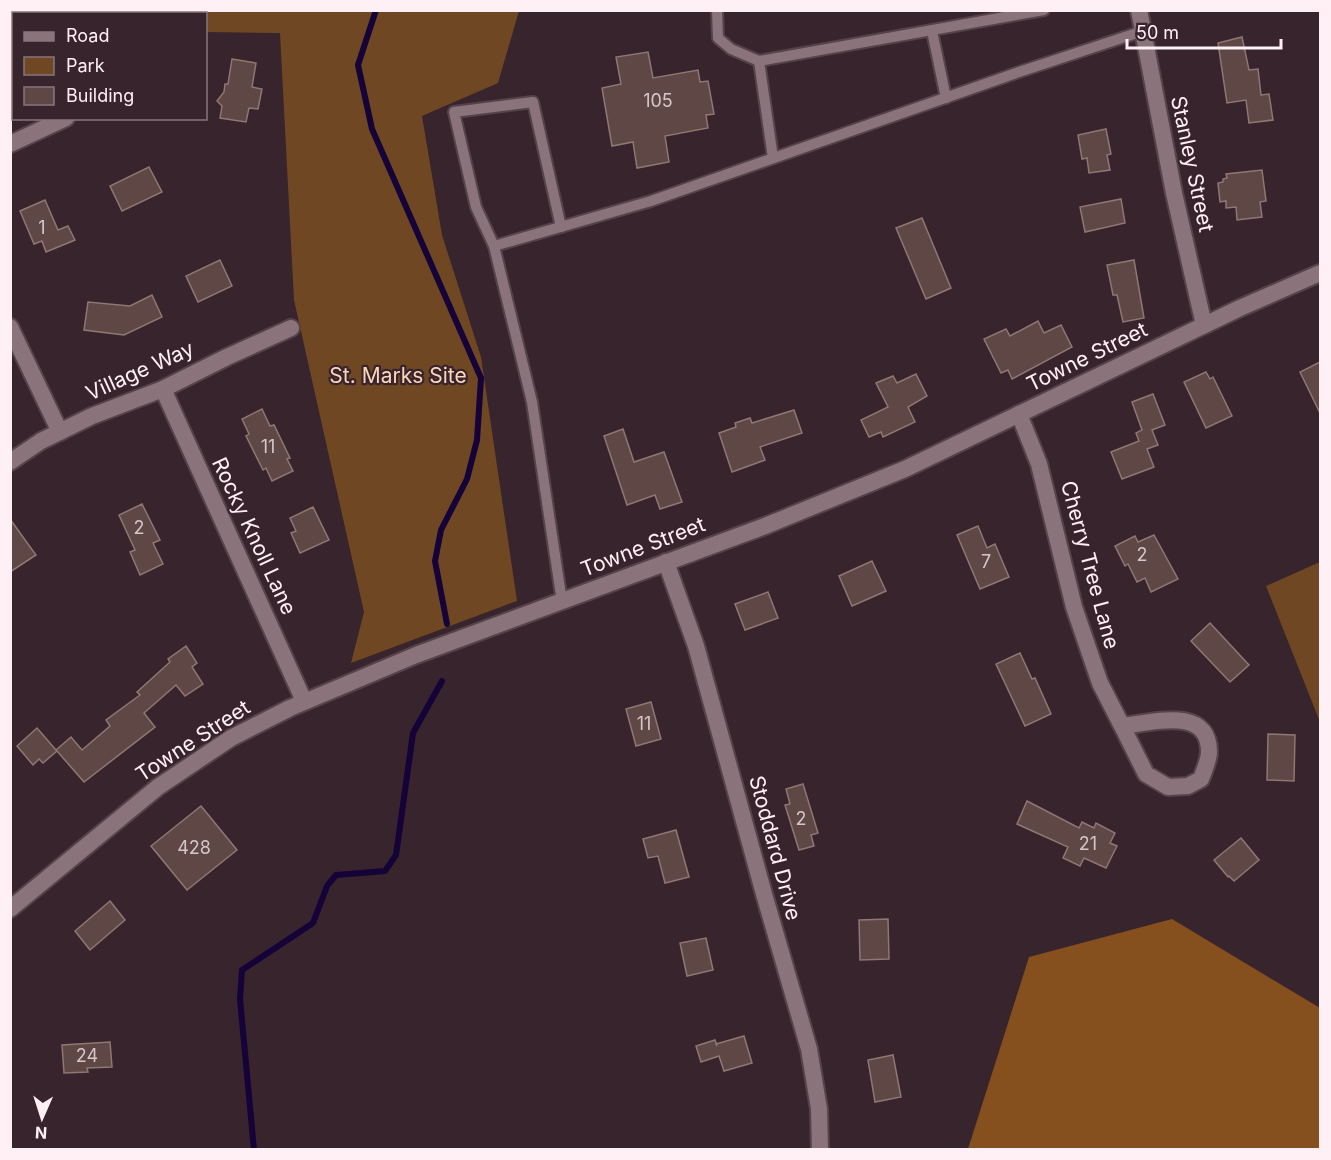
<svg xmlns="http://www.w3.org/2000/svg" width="1331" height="1160" font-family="Inter,sans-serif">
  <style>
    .green { fill: #704723 }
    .forest { fill: #86501e }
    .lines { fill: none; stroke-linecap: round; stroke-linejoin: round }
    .stream { stroke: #140238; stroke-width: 6 }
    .building { fill: #5e4744; stroke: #907773; stroke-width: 1.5 }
    .service-casing { stroke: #55434a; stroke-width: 14 }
    .minor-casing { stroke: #55434a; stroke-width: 20 }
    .service { stroke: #8b737c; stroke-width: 10 }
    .minor { stroke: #8b737c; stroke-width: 16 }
    .labels { text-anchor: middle; stroke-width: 4.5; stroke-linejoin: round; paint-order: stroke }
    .number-label { font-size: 18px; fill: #d6c6c9 }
    .street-label { font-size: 21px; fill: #fef0f5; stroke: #38242c }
    .park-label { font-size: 21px; fill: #fdd5b7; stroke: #38242c }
  </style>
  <rect width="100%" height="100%" fill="#38242c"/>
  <g class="green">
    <polygon points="137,11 519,11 498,83 422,116 442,235 481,357 517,601 351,663 364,612 294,300 280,33 206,32 206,14 137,13"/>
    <polygon points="1320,562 1320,722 1266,586"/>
  </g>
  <polygon class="forest" points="1172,919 1320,1008 1320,1149 968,1149 1029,957"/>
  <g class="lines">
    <g class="stream">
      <polyline points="376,10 358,65 372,129 481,378 477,440 467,479 441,530 435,561 447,624"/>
      <polyline points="254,1150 240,999 242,970 313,923 327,886 336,875 385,871 396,855 413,733 442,681"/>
    </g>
  </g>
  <g class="building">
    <polygon points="1242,37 1249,70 1258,69 1261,95 1269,94 1273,120 1249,123 1246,100 1227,103 1218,43"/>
    <polygon points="648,52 653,78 698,70 700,82 708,81 714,114 706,115 708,128 665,136 669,162 637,168 633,142 612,146 602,88 621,84 616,57"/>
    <polygon points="232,59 256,63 252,87 262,89 258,109 249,108 246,122 220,118 222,106 217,101 224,92 225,84 228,84"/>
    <polygon points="1106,129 1111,154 1107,155 1110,170 1089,173 1087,158 1082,159 1078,135"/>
    <polygon points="149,167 162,192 122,211 110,186"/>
    <polygon points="1262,170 1266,201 1260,202 1262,217 1237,220 1236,207 1226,208 1226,201 1220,202 1218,183 1223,182 1223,179 1227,178 1226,174"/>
    <polygon points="1121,199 1125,223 1085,232 1080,207"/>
    <polygon points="45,200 58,230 68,226 75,240 46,252 42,241 34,244 20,211"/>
    <polygon points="922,218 951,288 926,299 896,228"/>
    <polygon points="220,260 232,286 198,302 186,276"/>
    <polygon points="1134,260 1144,318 1123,322 1117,295 1113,295 1107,265"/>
    <polygon points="152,295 162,317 124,335 84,330 88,302 130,306"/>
    <polygon points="1038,321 1044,333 1061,325 1072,347 1012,379 1008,370 1001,373 984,339 1006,329 1010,336"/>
    <polygon points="1320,362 1320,413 1300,372"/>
    <polygon points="1206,372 1210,379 1213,377 1232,416 1206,428 1184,382"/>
    <polygon points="916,374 927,396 908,407 915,422 883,437 881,432 869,437 861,420 888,407 876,383 893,376 897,383"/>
    <polygon points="1153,394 1165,425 1152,430 1158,445 1147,449 1154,467 1122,479 1111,452 1139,441 1136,433 1142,430 1132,402"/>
    <polygon points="262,409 270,426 274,425 290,458 287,459 293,471 272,481 266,468 263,470 246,436 249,434 242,419"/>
    <polygon points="794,410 802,433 760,447 765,460 732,472 719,433 736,427 735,423 750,418 752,423"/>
    <polygon points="623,429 634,462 664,452 682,502 660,509 655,495 627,505 604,436"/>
    <polygon points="142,504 160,540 153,543 163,564 140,575 130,552 135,550 119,515"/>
    <polygon points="313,507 329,540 300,553 291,533 296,531 290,518"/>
    <polygon points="10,519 36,555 10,572"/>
    <polygon points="978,526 987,548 995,544 1009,577 980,589 957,535"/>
    <polygon points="1154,535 1178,579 1151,592 1145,578 1137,582 1128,564 1125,566 1115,546 1135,536 1138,542"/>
    <polygon points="872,561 886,591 852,606 839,576"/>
    <polygon points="768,592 778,618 745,630 735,604"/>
    <polygon points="1210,623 1249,665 1230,682 1191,641"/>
    <polygon points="186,646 197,663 192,667 203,684 185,696 176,685 144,713 155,727 84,782 57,751 43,763 39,759 33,765 17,746 37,728 56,750 71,737 82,750 110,726 106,720 140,695 137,692 170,662 168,659"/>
    <polygon points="1020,653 1032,679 1035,678 1051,714 1025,726 996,664"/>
    <polygon points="651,702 661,739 636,746 626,709"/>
    <polygon points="1268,734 1295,735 1294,781 1267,780"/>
    <polygon points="803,784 818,833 811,835 814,846 799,850 785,805 790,804 786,789"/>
    <polygon points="1027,801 1079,828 1082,822 1094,828 1096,823 1115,833 1110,843 1117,846 1106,868 1084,858 1080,866 1063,858 1068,847 1017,824"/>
    <polygon points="201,806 237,850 187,890 151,846"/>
    <polygon points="676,830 689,877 665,883 658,856 648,858 643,839"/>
    <polygon points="1241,838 1259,860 1234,881 1229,876 1228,877 1214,860"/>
    <polygon points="110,901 125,920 90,950 75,931"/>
    <polygon points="888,919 889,959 860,960 859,920"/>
    <polygon points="706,938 713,970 687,976 680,943"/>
    <polygon points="744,1036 752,1063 724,1071 719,1056 701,1062 696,1046 715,1040 717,1046 716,1044"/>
    <polygon points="110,1042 112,1067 87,1068 88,1072 64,1073 62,1045"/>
    <polygon points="893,1055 901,1097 875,1102 868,1060"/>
  </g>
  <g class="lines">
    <g class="service-casing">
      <g id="service">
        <polyline points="717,10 718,38 731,49 759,61"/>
        <polyline points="932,31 946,98"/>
        <polyline points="773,158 759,61 1044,10"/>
        <polyline points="561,227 533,102 454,112 476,207 494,246 532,402 562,602"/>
        <polyline points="494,246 651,201 1019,72 1143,31"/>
      </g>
    </g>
    <g class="minor-casing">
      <g id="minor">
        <polyline points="1139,10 1174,193 1204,325"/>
        <polyline points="10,144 66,118"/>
        <polyline points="10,327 60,432"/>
        <polyline points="163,389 304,701"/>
        <path d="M1019 414 1039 464 1074 607 1100 683 1122 726C1150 723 1209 705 1209 752 1209 760 1204 771 1201 779L1188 786 1168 787 1146 774 1122 726"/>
        <polyline points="10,462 41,441 92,416 163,389 227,357 291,328"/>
        <polyline points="666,562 696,646 764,894 809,1049 819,1109 820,1150"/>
        <polyline points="10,909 158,787 231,738 290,708 416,655 765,526 905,469 1240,308 1320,273"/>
      </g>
    </g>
    <use href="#service" class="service"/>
    <use href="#minor" class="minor"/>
  </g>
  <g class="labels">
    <g class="number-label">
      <text x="658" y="107">105</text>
      <text x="42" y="234">1</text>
      <text x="268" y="453">11</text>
      <text x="139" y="534">2</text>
      <text x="1142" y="561">2</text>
      <text x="986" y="568">7</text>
      <text x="644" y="730">11</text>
      <text x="801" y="825">2</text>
      <text x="1088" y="850">21</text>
      <text x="194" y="854">428</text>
      <text x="87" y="1062">24</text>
    </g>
    <g class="street-label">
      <text transform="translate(1192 164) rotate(78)" y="7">Stanley Street</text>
      <text transform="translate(1087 357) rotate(-26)" y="7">Towne Street</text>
      <text transform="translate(140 371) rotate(-24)" y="7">Village Way</text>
      <text transform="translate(254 536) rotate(65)" y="7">Rocky Knoll Lane</text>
      <text transform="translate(643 547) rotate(-21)" y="7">Towne Street</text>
      <text transform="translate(1090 565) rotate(75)" y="7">Cherry Tree Lane</text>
      <text transform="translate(193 741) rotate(-33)" y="7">Towne Street</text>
      <text transform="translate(775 848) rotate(75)" y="7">Stoddard Drive</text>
    </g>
    <g class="park-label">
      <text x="398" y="383">St. Marks Site</text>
    </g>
  </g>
  <rect width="1331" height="1160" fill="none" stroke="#fef0f5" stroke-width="24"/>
  <rect x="12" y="12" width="195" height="108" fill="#38242c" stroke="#87767c" stroke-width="1.5"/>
  <rect x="24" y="32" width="30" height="9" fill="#8b737c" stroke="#87767c" stroke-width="1.5"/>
  <text x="66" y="42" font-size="18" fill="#fef0f5">Road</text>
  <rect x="24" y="57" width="30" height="18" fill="#704723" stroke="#87767c" stroke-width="1.5"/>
  <text x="66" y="72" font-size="18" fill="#fef0f5">Park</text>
  <rect x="24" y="87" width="30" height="18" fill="#5e4744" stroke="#87767c" stroke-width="1.5"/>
  <text x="66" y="102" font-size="18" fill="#fef0f5">Building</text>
  <g transform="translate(42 1118) rotate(183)" stroke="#38242c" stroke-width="4.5" paint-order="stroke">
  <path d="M0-4.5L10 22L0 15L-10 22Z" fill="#fef0f5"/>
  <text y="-9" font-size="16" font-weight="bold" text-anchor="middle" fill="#fef0f5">N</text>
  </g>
  <path d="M1127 39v9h154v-9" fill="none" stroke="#fef0f5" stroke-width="3"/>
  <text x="1136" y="39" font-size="18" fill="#fef0f5" stroke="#38242c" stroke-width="4.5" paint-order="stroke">50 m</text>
</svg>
